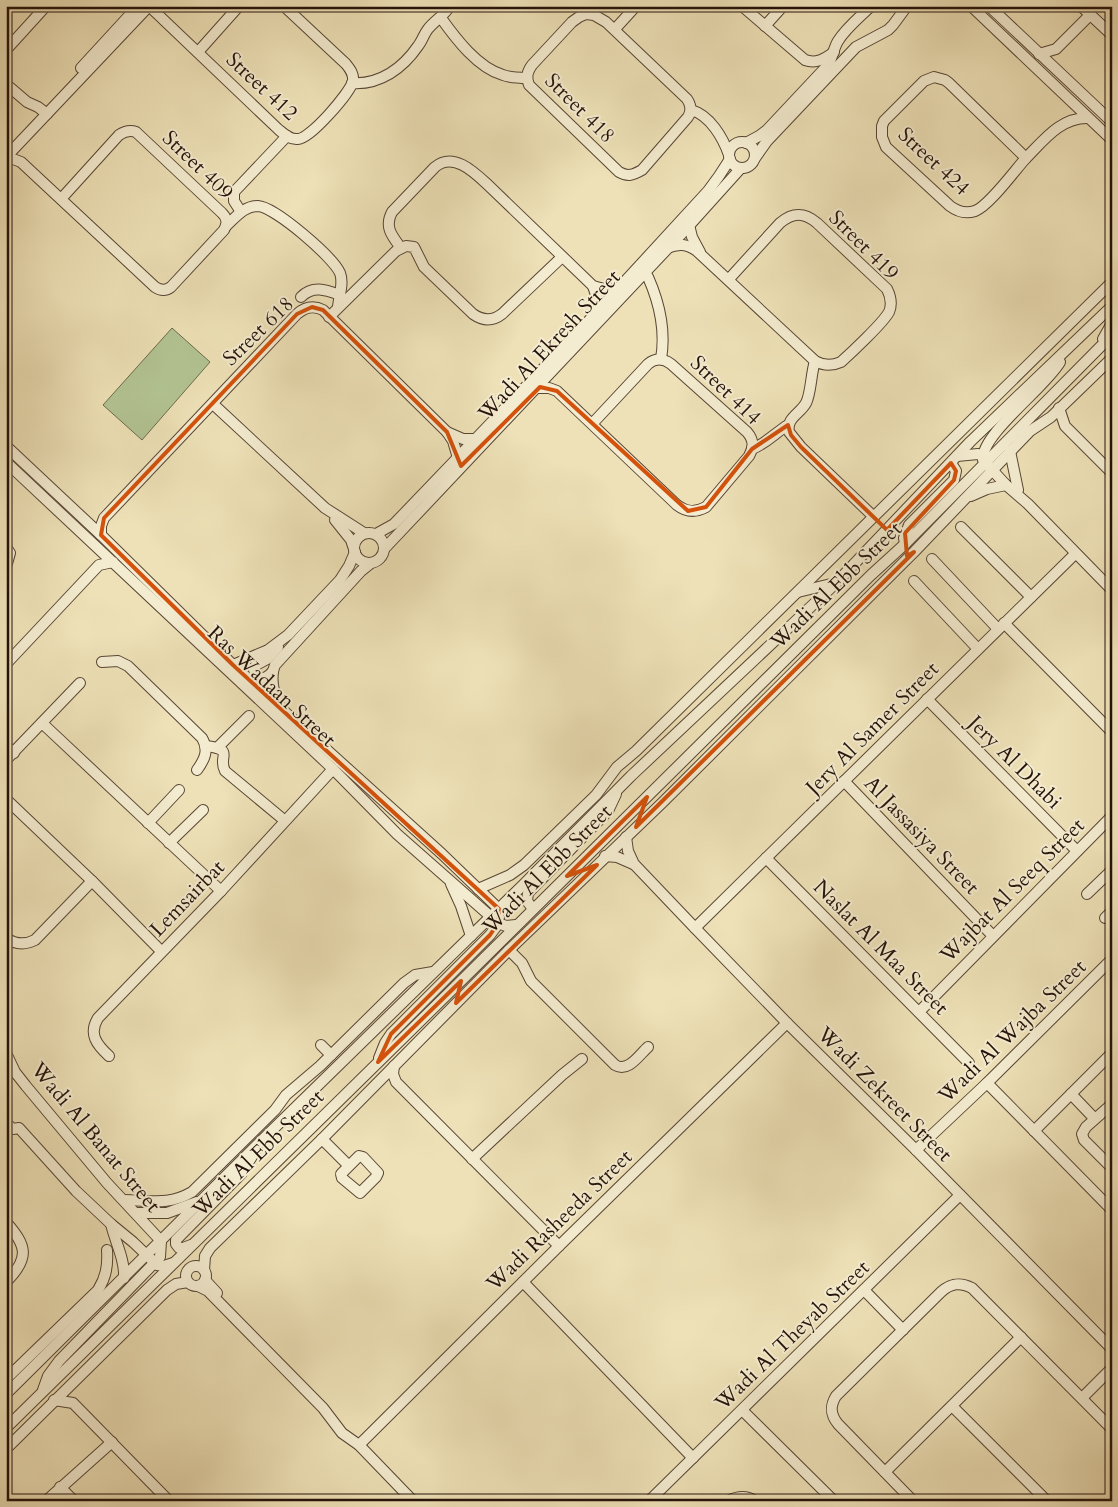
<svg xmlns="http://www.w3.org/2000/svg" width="1118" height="1507" font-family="Cardo,serif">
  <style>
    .pitch { fill: #b3c493; stroke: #6c6b4e }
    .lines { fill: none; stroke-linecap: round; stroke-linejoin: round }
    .minor-casing { stroke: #574635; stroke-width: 12 }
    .minor { stroke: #f4ecd0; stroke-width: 10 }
    .marked { fill: none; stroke: #d4520c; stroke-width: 4; stroke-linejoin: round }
    .labels { text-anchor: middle; stroke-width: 4; stroke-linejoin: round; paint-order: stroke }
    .street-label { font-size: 21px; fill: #25120a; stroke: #f4ecd0 }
  </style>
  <rect width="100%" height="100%" fill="#eee1b7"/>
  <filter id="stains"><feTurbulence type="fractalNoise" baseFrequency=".004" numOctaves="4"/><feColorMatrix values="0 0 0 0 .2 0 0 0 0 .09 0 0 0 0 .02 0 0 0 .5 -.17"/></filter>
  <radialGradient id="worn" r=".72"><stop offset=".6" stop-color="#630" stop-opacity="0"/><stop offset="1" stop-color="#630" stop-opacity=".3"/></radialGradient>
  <polygon class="pitch" points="172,328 210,362 142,440 103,405"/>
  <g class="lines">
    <g class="minor-casing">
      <g id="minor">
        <path d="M149 6 278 129C284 134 290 140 298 139 310 139 350 93 353 81 354 74 350 69 346 64L284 6"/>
        <path d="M742 6 805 60C816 64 825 59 834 52"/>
        <polyline points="971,6 1112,140"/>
        <polyline points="989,6 1112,122"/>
        <polyline points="1081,6 1112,35"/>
        <path d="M586 14 594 15 606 22 687 99C691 105 692 111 688 117L642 170C633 175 628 177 619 172L529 85C526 77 527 72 532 65L572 22 579 17Z"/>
        <path d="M441 18C456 39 478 68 503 75 511 78 519 78 527 78"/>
        <polyline points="765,26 783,6"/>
        <polyline points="615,29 636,6"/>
        <polyline points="6,50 46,6"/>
        <polyline points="198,52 239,6"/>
        <polyline points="1039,54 1056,49 1090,15"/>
        <polyline points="81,68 138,6"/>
        <path d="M934 77 945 80 949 83 1026 158C1015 170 989 206 975 211 966 214 958 212 950 206L886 147 882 137V126L884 121 924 81Z"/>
        <path d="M352 83C380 85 403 68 418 46 422 41 424 34 428 29 435 20 444 16 450 6"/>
        <polyline points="6,84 27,102 38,107 47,114"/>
        <path d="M691 110C710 115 723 138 729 155"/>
        <circle cx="742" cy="155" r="13"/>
        <path d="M746 143 759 136 767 130 827 66C833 58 833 49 838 41 846 28 860 17 871 6"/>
        <polyline points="6,157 149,6"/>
        <polyline points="755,158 767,141 856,47 888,30 893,25 907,6"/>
        <path d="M1026 158C1044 140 1060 118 1087 118"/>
        <path d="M6 159H13L21 162 155 287C161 291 166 291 171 287L224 230C228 223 227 218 222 213L136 132C130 130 125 131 119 135L61 199"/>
        <polyline points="241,212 234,201 234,192 287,136"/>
        <polyline points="689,225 692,237 700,252"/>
        <path d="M226 226C236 217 244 206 258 206 275 207 333 257 340 273 344 283 339 296 338 307"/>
        <path d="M401 248C392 236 384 227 392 212L435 167C453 152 473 171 487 184L593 286 608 290 618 288"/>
        <path d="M667 248C679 243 687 244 697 251L815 361C824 366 832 366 841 362 851 353 883 323 889 312 892 305 891 297 887 289L817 223C804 212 793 212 780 223L729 279"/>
        <path d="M648 277C660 304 666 330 661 359"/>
        <polyline points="593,286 597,298 598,310"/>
        <path d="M301 297C313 285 326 290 340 295"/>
        <path d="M329 317 396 251 406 246 414 247 424 267 473 314C483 321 493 321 502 314L562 257"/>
        <polyline points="1103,339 1112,323"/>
        <path d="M815 361C811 373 811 394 806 403 800 414 786 418 789 432L801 447 874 517"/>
        <path d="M1060 362C1046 387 980 435 983 460L1006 485 1028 504 1112 590"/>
        <path d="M536 388H549L557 391 677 505C686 512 695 513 706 507L749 456C754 447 754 440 747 432L671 364C663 358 655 358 648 364L592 424"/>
        <polyline points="213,404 325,508 364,533"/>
        <polyline points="1059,408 1065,426 1112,473"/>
        <polyline points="447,432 463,439 475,439"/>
        <polyline points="6,446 101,535 233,665 442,854 499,909"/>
        <path d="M752 449C767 443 775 433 788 425"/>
        <polyline points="1010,451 1018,490"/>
        <polyline points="957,456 978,454 987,459"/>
        <polyline points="6,462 333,769 397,834 498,923 506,926 516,925"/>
        <polyline points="971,496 987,489 1006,485"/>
        <polyline points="335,520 351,540 354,549"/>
        <polyline points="961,527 1031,597"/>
        <circle cx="369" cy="548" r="15"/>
        <polyline points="376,534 394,524 583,327 708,191 719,176 730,159"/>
        <path d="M101 535V526L104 518 297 314C305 307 313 305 323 310L447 432 453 441 458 458"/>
        <polyline points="905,544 904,538 909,525 954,480 956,471 951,463"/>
        <polyline points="6,547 10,553 6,567"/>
        <polyline points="385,548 687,228 741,168"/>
        <polyline points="932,559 998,629"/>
        <polyline points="914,581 978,649"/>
        <polyline points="798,592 835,583"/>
        <polyline points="1004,623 1112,732"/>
        <path d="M102 662 118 661 128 666 202 738C209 750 205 759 197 770"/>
        <polyline points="6,664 99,565 113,562"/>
        <polyline points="233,665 268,650 288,635 340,580 349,566 355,552"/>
        <path d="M273 671C269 676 264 680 258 677L254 670 256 665 267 659 278 647"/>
        <polyline points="927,699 1077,851"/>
        <path d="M280 705C273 693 270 677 275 665L361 571 371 563"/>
        <polyline points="42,723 221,891"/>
        <polyline points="6,746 14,753"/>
        <path d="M206 746C236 750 217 756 225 771L284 820"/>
        <polyline points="217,748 249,716"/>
        <polyline points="6,760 80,683"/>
        <polyline points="844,781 993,936"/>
        <polyline points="6,799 92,881 161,951"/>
        <polyline points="148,823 179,790"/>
        <polyline points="626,837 628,851 634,864 695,928 787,1023 916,1150 1112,1349"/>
        <polyline points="169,843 203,810"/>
        <polyline points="605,856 617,857 633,864"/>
        <polyline points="766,858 969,1063"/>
        <polyline points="451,884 461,906 471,936"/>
        <polyline points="478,889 510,875 524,865 596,795 617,767 636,751 1112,282"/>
        <polyline points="1087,894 1112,870"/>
        <polyline points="533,909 527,901 528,893 608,811 616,794"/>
        <polyline points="1105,918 1112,911"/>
        <polyline points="695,928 1075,554"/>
        <path d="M6 938C16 945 25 945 35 940L92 881"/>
        <path d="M509 950 522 963 531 981 615 1065C628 1073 639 1055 648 1047"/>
        <polyline points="919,1012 1112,816"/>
        <polyline points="321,1045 331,1055"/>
        <polyline points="6,1053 15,1072 26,1086 107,1183 161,1241"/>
        <path d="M109 1056C97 1045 88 1034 98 1018L221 891 333 769"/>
        <polyline points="379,1058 385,1043 391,1034 490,935 496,927 499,917"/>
        <polyline points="394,1066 393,1074 396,1082 559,1246"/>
        <polyline points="987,1083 1112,1210"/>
        <polyline points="1071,1094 1094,1118"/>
        <polyline points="1112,1104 1086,1127 1082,1134 1084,1140 1112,1168"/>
        <polyline points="6,1123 13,1129 19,1128 76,1191 111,1224 133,1242 157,1265 164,1266 173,1263"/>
        <polyline points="1034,1131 1112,1053"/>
        <polyline points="322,1139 348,1165"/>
        <polyline points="916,1150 987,1083 1112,959"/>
        <polygon points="359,1156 363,1157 378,1173 376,1177 360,1193 342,1178 341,1174"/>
        <polyline points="472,1159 562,1075 582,1059"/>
        <path d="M124 1200C150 1200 168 1206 192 1192L275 1110 286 1095 320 1066 404 983 415 975 433 972"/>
        <polyline points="136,1213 167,1213 197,1202"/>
        <path d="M6 1222C27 1246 30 1258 6 1282"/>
        <path d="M111 1224C115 1242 125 1259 124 1278"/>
        <polyline points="191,1245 183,1248 179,1248 176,1244 176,1240 241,1174 256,1150"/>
        <circle cx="196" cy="1276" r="10"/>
        <polyline points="204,1270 205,1256 210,1248 322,1139 509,950 662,803 914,552 1030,431 1051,417 1112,358"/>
        <polyline points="205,1280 217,1293"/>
        <polyline points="523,1282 693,1458"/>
        <polyline points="198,1286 208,1291 323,1408 342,1433 359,1445 413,1501"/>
        <polyline points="864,1290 903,1330"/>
        <path d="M6 1379 98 1290C106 1277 108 1266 107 1250"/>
        <polyline points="43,1390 48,1376 59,1361 160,1257 161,1241"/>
        <polyline points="6,1394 258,1144 523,885 631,776 836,583 970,442 1112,306"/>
        <polyline points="1082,1398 1112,1368"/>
        <polyline points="54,1400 73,1403 169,1501"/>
        <polyline points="952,1406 1047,1501"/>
        <polyline points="742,1410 834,1501"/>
        <polyline points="6,1428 461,981 871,575 905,544 1112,335"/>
        <polyline points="359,1445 559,1246 787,1023"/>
        <polyline points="6,1449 167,1290 176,1284 188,1282"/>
        <polyline points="885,1472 1021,1337"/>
        <polyline points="60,1487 74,1501"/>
        <polyline points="46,1501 112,1442"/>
        <polyline points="649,1501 960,1195"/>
        <path d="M728 1501C738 1496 746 1495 755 1501"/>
        <path d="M913 1501 838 1424C830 1414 830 1406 836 1396L941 1292C951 1283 960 1282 972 1288L1112 1429"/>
      </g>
    </g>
    <use href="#minor" class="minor"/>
  </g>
  <path class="marked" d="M312 307 323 310 447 432 461 466 540 387 557 391 688 511 706 507 752 449 788 425 791 435 801 447 887 530 951 463 956 471 954 480 905 533 907 556 914 552 636 827 647 797 567 876 597 865 456 1003 461 981 378 1062 391 1034 490 935 498 923 499 909 233 665 101 535 104 518 297 314Z"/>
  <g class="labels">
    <g class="street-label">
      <text transform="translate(262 86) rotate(43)" y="7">Street 412</text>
      <text transform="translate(580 108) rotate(45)" y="7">Street 418</text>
      <text transform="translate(934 161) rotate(43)" y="7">Street 424</text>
      <text transform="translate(198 165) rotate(44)" y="7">Street 409</text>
      <text transform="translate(864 245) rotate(45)" y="7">Street 419</text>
      <text transform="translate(258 331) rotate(-44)" y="7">Street 618</text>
      <text transform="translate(549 345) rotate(-47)" y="7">Wadi Al Ekresh Street</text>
      <text transform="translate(726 390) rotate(44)" y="7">Street 414</text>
      <text transform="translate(836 585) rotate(-44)" y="7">Wadi Al Ebb Street</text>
      <text transform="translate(272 686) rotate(43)" y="7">Ras Wadaan Street</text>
      <text transform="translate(872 728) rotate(-45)" y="7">Jery Al Samer Street</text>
      <text transform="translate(1015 762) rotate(45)" y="7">Jery Al Dhabi</text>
      <text transform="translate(922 835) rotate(46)" y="7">Al Jassasiya Street</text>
      <text transform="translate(547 869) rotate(-45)" y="7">Wadi Al Ebb Street</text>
      <text transform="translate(1012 890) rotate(-45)" y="7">Wajbat Al Seeq Street</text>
      <text transform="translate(187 898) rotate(-46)" y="7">Lemsairbat</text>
      <text transform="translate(881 947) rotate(45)" y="7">Naslat Al Maa Street</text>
      <text transform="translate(1012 1031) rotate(-44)" y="7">Wadi Al Wajba Street</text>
      <text transform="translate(885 1094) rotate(45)" y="7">Wadi Zekreet Street</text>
      <text transform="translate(96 1137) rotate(50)" y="7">Wadi Al Banat Street</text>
      <text transform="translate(258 1153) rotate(-44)" y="7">Wadi Al Ebb Street</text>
      <text transform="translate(559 1220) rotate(-44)" y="7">Wadi Rasheeda Street</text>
      <text transform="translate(792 1335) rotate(-44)" y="7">Wadi Al Theyab Street</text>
    </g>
  </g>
  <rect width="1118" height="1507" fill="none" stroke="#eee1b7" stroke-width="25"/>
  <rect x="8" y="8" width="1103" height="1492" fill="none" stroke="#25120a" stroke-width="2.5"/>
  <rect x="12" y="12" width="1093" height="1482" fill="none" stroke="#25120a"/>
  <rect width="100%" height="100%" filter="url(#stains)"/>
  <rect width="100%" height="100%" fill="url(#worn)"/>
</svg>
